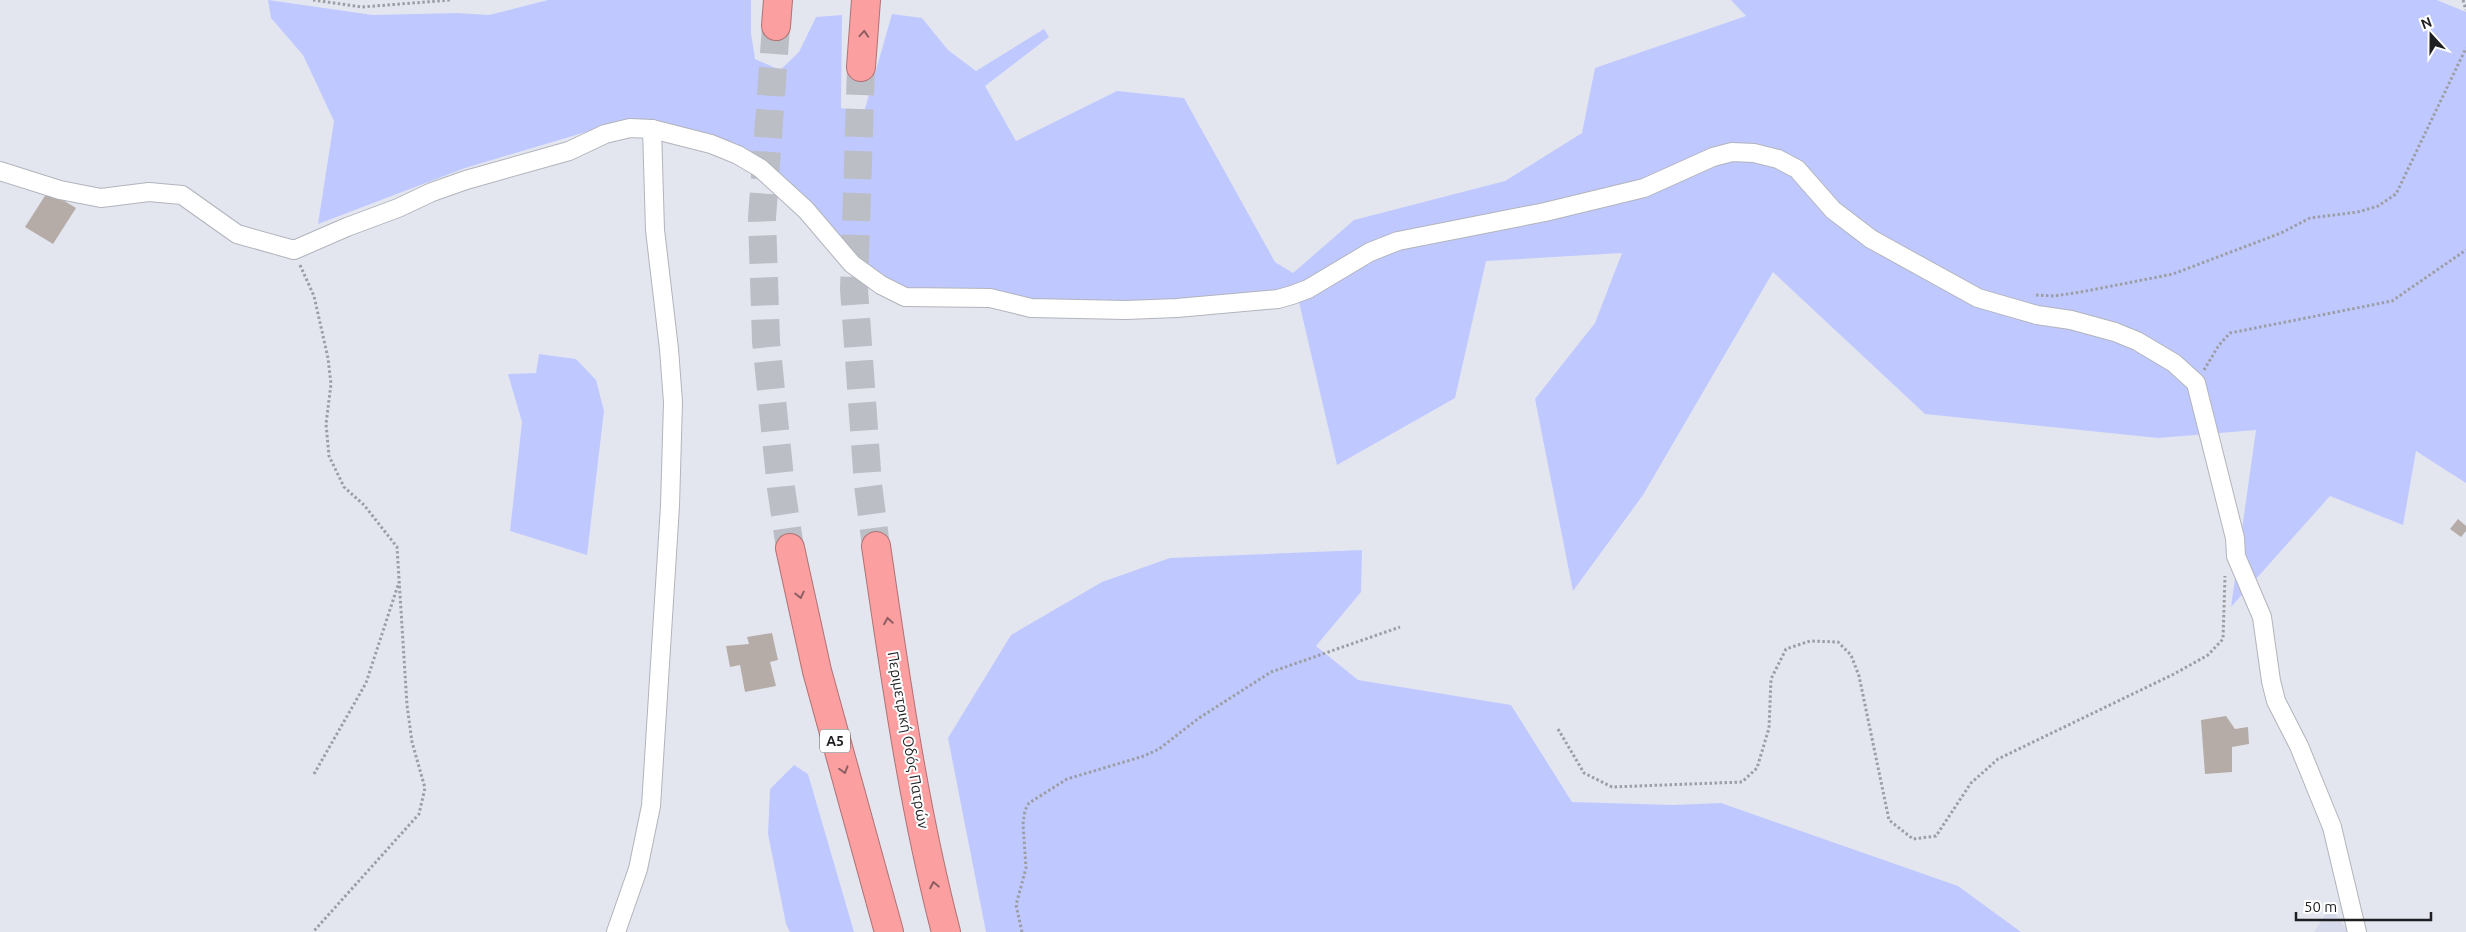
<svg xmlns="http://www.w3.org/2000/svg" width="2466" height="932" font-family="Ubuntu,sans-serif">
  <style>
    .built { fill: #d7daea }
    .green { fill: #bfc9ff }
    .building { fill: #b5aca8 }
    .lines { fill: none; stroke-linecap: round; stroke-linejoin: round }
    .motorway-tunnel { stroke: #bcbec6; stroke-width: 28; stroke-dasharray: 28 14; stroke-linecap: butt }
    .minor-casing { stroke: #b2b4bc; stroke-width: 20 }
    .motorway-casing { stroke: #ae7275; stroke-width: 30 }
    .path { stroke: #9d9ea5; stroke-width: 3; stroke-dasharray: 2.5 2.5; stroke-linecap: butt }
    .minor { stroke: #fff; stroke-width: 18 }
    .motorway { stroke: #fc9fa1; stroke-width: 28 }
    .oneway { stroke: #8d5f62 }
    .labels { text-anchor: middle; stroke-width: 4; stroke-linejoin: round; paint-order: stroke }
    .shield { fill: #fff; stroke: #626264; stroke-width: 1 }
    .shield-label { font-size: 14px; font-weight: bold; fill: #1e1f22 }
    .street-label { font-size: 15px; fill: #1e1f22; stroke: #fff }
  </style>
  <rect width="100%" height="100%" fill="#e4e6ef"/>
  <polygon class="built" points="2330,908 2349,932 2314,932"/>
  <g class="green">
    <polygon points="268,0 373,15 457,13 489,15 548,0 751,0 751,33 755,59 780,70 799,52 816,17 842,15 841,108 864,112 892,14 922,18 948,50 976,71 1044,29 1049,37 985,86 1016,141 1117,91 1184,98 1275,262 1293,273 1354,220 1505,181 1582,133 1595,68 1746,16 1731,0 2437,0 2466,12 2466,483 2416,451 2403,525 2330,496 2231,607 2256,430 2158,438 1925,414 1773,272 1643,495 1573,591 1535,399 1595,323 1622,253 1486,261 1455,398 1337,465 1295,285 1278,291 1167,301 1042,303 909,293 863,265 734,146 700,131 640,121 606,126 465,168 318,224 334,121 303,55 271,18"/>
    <polygon points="539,354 576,359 596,380 604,411 587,555 510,531 522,422 508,374 536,373"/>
    <polygon points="1362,550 1361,592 1316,646 1358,680 1511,705 1572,802 1673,805 1721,803 1958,886 2021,932 986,932 948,738 1011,635 1102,582 1170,558"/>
    <polygon points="794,765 808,774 854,932 790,932 786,924 768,834 770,789"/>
  </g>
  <g class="building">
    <polygon points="48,191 76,208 53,244 25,227"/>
    <polygon points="2458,519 2466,526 2466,531 2461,537 2450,529"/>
    <polygon points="772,633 778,660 770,662 776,686 745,692 740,665 730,667 726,646 749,644 747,637"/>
    <polygon points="2226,716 2235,729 2248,727 2249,744 2232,747 2232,772 2205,774 2201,720"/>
  </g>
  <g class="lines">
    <g class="motorway-tunnel">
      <polyline points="776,26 762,218 766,341 781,488 790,548"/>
      <polyline points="861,67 854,289 868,485 876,546"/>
    </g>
    <g class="minor-casing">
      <g id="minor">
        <polyline points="0,171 60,190 101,198 149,192 182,195 237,234 294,250 347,227 398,208 432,192 466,180 569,151 605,134 630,128 652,129 711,144 738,155 760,168 806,210 852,264 881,285 905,297 990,298 1031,308 1126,310 1177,308 1278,299 1292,295 1308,289 1370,252 1398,241 1545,212 1644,188 1713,157 1732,152 1754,153 1778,159 1797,169 1833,210 1871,239 1978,298 2037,315 2071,320 2115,332 2137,341 2174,363 2196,383 2235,538 2236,556 2262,617 2271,681 2276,701 2299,746 2332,827 2357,932"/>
        <polyline points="616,932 638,869 651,806 670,506 673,402 669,349 655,230 652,129"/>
      </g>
    </g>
    <g class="motorway-casing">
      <g id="motorway">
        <polyline points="776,26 778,0"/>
        <polyline points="861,67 866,0"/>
        <path d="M876 546C895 675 913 806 946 932"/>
        <polyline points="790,548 817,671 889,932"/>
      </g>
    </g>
    <g class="path">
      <polyline points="313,0 362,7 451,0"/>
      <polyline points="2463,0 2466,10"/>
      <polyline points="300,265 314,296 328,358 331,384 326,424 329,456 344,487 364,505 397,547 407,705 412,742 425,788 419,814 313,932"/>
      <polyline points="2036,295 2054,296 2081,292 2173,274 2281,233 2310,218 2358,212 2378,206 2396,194 2466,48"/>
      <polyline points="2204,370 2219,345 2230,333 2392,301 2466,250"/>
      <polyline points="1558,729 1584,773 1612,787 1742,782 1757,768 1769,728 1771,679 1786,649 1810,641 1838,642 1851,655 1859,676 1889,820 1913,839 1936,836 1971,783 1998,759 2174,674 2208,655 2223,639 2225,576"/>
      <polyline points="314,774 366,683 399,582"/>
      <polyline points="1022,932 1016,905 1026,868 1023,824 1025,810 1029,803 1067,779 1144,756 1159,749 1199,718 1271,672 1400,627"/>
    </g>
    <use href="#minor" class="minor"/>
    <use href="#motorway" class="motorway"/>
  </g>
  <defs><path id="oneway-chevron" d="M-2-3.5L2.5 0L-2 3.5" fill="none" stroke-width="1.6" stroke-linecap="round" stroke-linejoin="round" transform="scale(1.25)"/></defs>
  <g class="oneway">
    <use href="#oneway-chevron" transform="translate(864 34) rotate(-86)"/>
    <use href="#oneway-chevron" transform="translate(800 595) rotate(77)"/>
    <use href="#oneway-chevron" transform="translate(888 621) rotate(-99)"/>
    <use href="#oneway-chevron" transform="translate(844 770) rotate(74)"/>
    <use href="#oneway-chevron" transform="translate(934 885) rotate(-101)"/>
  </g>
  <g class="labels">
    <rect class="shield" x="820" y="729.5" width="30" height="23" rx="4"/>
    <g class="shield-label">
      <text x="835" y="746">Α5</text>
    </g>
    <g class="street-label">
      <text transform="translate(908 740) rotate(80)" y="5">Περιμετρική Οδός Πατρών</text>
    </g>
  </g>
  <g transform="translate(2431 35) rotate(339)" stroke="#ffffff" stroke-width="4" paint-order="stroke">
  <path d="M0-4L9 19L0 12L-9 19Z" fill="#1e1f22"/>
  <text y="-8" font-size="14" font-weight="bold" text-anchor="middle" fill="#1e1f22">N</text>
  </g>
  <path d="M2296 912v8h135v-8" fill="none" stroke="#1e1f22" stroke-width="2.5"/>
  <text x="2304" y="912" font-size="15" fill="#1e1f22" stroke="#ffffff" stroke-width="4" paint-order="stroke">50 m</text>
</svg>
